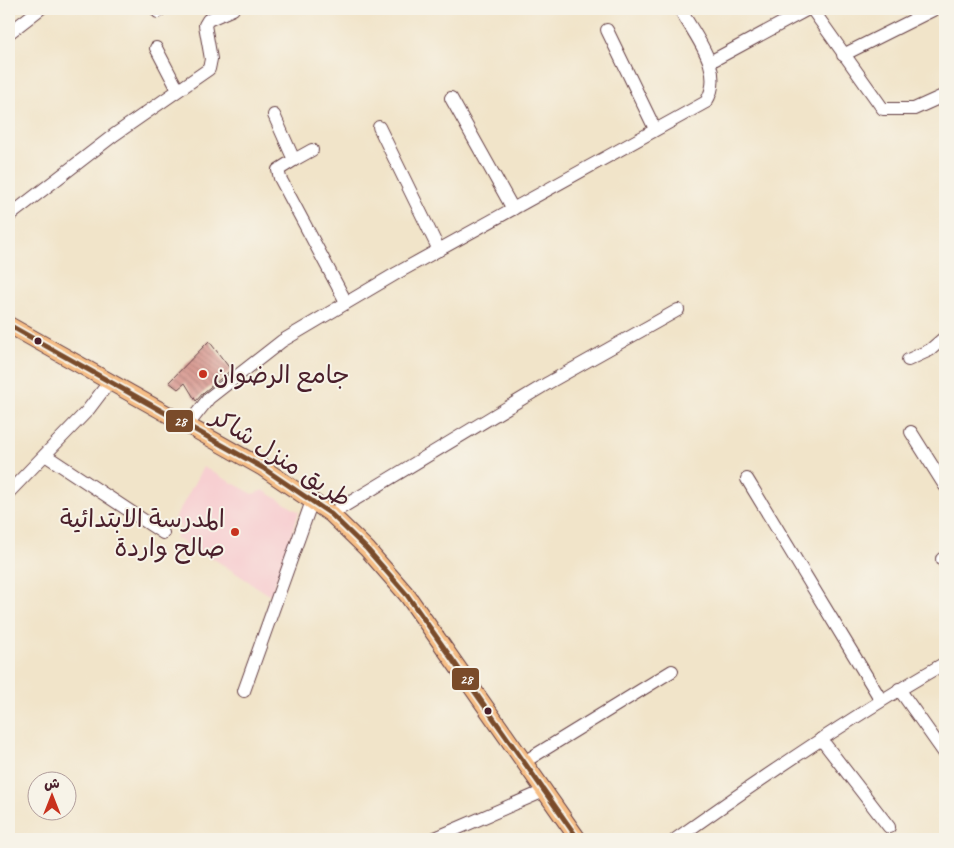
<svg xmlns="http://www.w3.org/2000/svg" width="954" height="848" font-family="Caveat,'Playpen Sans Arabic',sans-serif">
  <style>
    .built { fill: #f7cfd1 }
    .building { fill: url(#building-back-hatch) }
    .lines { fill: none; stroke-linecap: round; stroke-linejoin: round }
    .minor-casing { stroke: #633d43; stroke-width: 14 }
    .major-casing { stroke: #633d43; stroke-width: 18 }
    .minor { stroke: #fff; stroke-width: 12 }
    .major { stroke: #f6be86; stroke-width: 16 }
    .bus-1-casing { stroke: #f7f3e8; stroke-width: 9 }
    .bus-1 { stroke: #7a4b2a; stroke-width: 5 }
    .bus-dot { fill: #4a1f2b; stroke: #f7f3e8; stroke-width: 2 }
    .poi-dot { fill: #c8321e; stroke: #f7f3e8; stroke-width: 2 }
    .labels { text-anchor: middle; stroke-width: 4; stroke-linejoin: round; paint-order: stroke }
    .poi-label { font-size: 25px; fill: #4a1f2b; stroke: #f7f3e8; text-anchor: start }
    .street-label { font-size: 25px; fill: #4a1f2b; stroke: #f7f3e8 }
    .line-badge { stroke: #f7f3e8; stroke-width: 2 }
    .badge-label { font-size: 14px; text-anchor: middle; font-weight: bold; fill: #fff }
  </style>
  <defs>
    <pattern id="building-back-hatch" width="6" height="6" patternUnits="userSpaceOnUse" patternTransform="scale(1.25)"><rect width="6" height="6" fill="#d7978f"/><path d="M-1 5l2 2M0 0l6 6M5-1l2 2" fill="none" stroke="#b07b75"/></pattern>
  </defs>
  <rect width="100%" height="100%" fill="#f7f3e8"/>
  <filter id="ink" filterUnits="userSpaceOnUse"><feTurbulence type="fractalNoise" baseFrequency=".02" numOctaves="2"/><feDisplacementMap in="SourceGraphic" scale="10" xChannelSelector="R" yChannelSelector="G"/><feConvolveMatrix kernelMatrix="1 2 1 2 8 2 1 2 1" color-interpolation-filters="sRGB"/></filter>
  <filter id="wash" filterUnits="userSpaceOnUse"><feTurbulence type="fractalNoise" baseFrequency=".0096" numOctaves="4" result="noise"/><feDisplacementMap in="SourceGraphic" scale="20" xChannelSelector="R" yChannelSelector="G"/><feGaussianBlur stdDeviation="1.12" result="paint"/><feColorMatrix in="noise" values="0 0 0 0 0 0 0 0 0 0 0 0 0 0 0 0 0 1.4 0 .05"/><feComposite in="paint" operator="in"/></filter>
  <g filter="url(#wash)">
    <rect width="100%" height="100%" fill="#f1e4c9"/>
    <polygon class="built" points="203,467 253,494 263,490 299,512 271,596 214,559 175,538 181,526 173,522"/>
    <g id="blocks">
      <polygon class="building" points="209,341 231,370 204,392 196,401 185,383 178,389 169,382"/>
    </g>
  </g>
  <g filter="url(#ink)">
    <use href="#blocks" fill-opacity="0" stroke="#633d43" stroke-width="1"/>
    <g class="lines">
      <g class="minor-casing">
        <g id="minor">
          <polyline points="156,9 158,12"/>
          <polyline points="812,9 883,109 914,109 945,95"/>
          <polyline points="607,30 655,129"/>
          <polyline points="9,33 40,9"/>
          <polyline points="156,48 178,90"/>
          <polyline points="843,55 935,9"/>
          <polyline points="710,62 808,9"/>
          <polyline points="451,98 513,209"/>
          <polyline points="274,115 294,160 278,170 280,178 346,302"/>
          <polyline points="379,127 439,250"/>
          <polyline points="294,160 312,150"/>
          <polyline points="9,216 114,135 209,69 211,59 205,25 208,20 233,9"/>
          <polyline points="908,360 930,350 945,337"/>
          <path d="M187 426 209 398 282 341 397 273 706 102C726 71 695 36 680 9"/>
          <polyline points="911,432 945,486"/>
          <polyline points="45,455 163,533"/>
          <polyline points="747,479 881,700"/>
          <polyline points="9,492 88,410 110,381"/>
          <polyline points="331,514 548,383 678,310"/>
          <polyline points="942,559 945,563"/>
          <polyline points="899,689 945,754"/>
          <polyline points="244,691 312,501"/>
          <polyline points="821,739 889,827"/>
          <polyline points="524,762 672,671"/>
          <polyline points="433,839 544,791"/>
          <path d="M676 839C763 777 852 716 945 663"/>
        </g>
      </g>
      <g class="major-casing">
        <polyline id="major" points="9,325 263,468 331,514 367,549 407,595 578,839"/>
      </g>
      <use href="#minor" class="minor"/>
      <use href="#major" class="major"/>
      <g class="bus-1-casing">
        <polyline id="bus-1" points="9,325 263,468 331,514 367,549 407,595 578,839"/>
      </g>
      <use href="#bus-1" class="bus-1"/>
    </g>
  </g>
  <g class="bus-dot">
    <circle cx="38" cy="341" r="4.5"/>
    <circle cx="488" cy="711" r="4.5"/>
  </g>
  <g class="poi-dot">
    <circle cx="203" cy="374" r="5"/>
    <circle cx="235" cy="532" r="5"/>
  </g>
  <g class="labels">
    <g class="poi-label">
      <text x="213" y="383">جامع الرضوان</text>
      <text x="225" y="527" text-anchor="end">المدرسة الابتدائية<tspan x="225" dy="29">صالح واردة</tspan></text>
    </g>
    <g class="street-label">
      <text transform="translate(282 457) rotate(33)" y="9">طريق منزل شاكر</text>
    </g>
  </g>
  <g class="line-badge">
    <rect x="165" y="409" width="29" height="24" rx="5" fill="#7a4b2a"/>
    <rect x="451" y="667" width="29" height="24" rx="5" fill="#7a4b2a"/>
  </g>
  <g class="badge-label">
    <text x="180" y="426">28</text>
    <text x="466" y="684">28</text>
  </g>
  <rect width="954" height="848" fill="none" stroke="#f7f3e8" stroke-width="30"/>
  <g transform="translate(52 796)"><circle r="24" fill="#f7f3e8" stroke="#b29e9c"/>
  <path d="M0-4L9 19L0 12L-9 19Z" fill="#c8321e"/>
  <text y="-8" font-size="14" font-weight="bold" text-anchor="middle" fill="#4a1f2b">ش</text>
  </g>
</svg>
